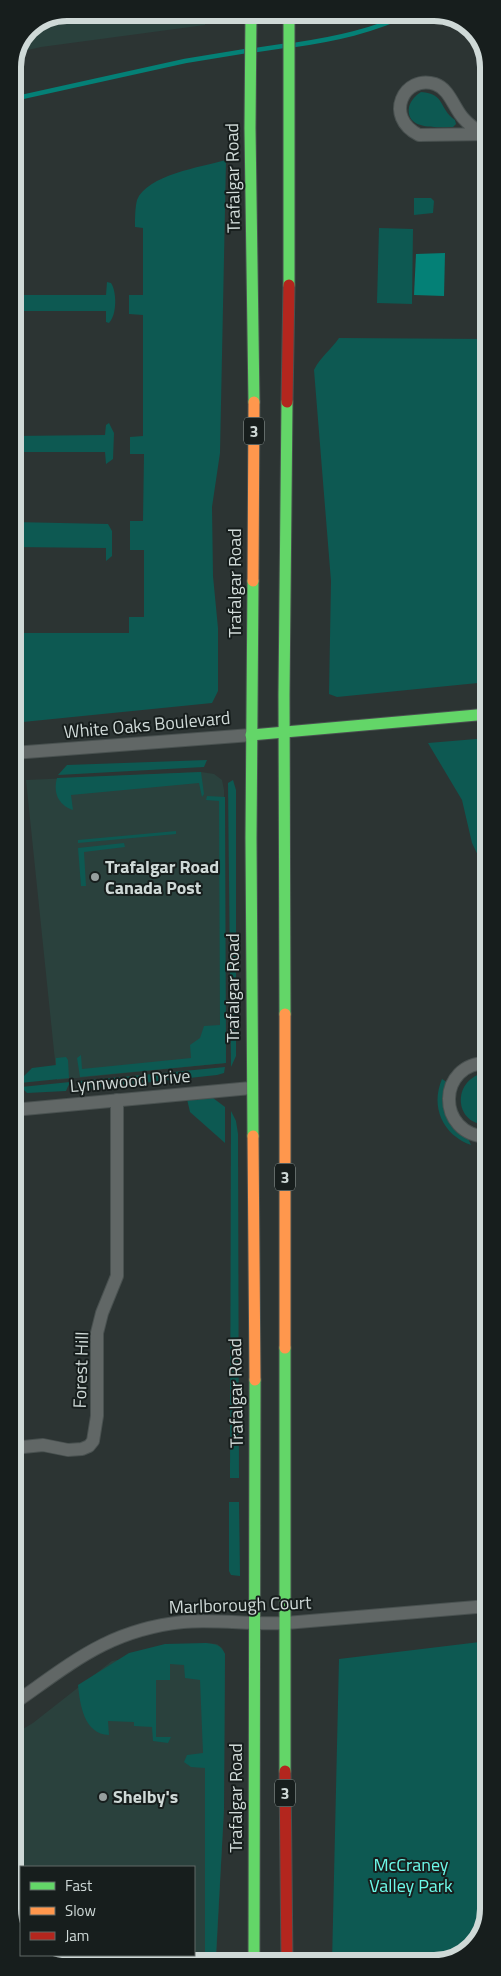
<svg xmlns="http://www.w3.org/2000/svg" width="501" height="1976" font-family="'Titillium Web',sans-serif">
  <style>
    .built { fill: #2a413d }
    .green { fill: #0d5952 }
    .water { fill: #048076 }
    .lines { fill: none; stroke-linecap: round; stroke-linejoin: round }
    .stream { stroke: #048076; stroke-width: 4.5 }
    .street-casing { stroke: #495150; stroke-width: 14 }
    .fast-casing { stroke: #495150; stroke-width: 13 }
    .slow-casing { stroke: #495150; stroke-width: 13 }
    .jam-casing { stroke: #495150; stroke-width: 13 }
    .street { stroke: #616766; stroke-width: 12 }
    .fast { stroke: #63d668; stroke-width: 11 }
    .slow { stroke: #ff974d; stroke-width: 11 }
    .jam { stroke: #b3261e; stroke-width: 11 }
    .poi-dot { fill: #969f9e; stroke: #171e1d; stroke-width: 2 }
    .labels { text-anchor: middle; stroke-width: 4; stroke-linejoin: round; paint-order: stroke }
    .shield { fill: #171e1d; stroke: #98a19f; stroke-width: 1 }
    .shield-label { font-size: 16px; font-weight: bold; fill: #cfd9d7 }
    .street-label { font-size: 18px; fill: #cfd9d7; stroke: #171e1d }
    .poi-label { font-size: 18px; font-weight: bold; fill: #cfd9d7; stroke: #171e1d; text-anchor: start }
    .park-label { font-size: 18px; fill: #6df9e9; stroke: #171e1d }
    .rim { fill: none; stroke: #cfd9d7; stroke-width: 6 }
  </style>
  <rect width="100%" height="100%" fill="#2c3433"/>
  <g class="built">
    <polygon points="67,13 205,13 205,25 41,47 19,52 29,28"/>
    <polygon points="201,772 214,774 222,780 224,790 226,1063 57,1080 26,780"/>
    <polygon points="206,1643 217,1644 222,1648 225,1654 224,1809 216,1963 60,1963 42,1955 194,1955 194,1867 21,1867 21,1933 13,1919 13,1735 33,1723 112,1661"/>
  </g>
  <g class="green">
    <path d="M421 92C446 94 438 108 455 120L456 124 453 127C439 127 405 131 409 107 411 100 415 96 421 92Z"/>
    <path d="M226 160 220 453 212 507 213 576 218 628V691L212 703 13 723V633H129V617H144V550H130V521H143L144 454H130V437L143 436V315L129 314V295H143V228L135 227C135 219 135 208 137 200 147 175 201 167 226 160Z"/>
    <polygon points="414,198 431,198 434,201 433,213 414,215"/>
    <polygon points="379,228 413,229 412,304 377,303"/>
    <path d="M107 282 111 283C117 292 117 315 109 323L106 322V311H13V295H106Z"/>
    <path d="M339 338 488 339V531L483 530 488 539V682L337 697 329 694 331 581 314 370C321 356 331 350 339 338Z"/>
    <polygon points="109,423 114,433 113,459 106,464 105,452 13,452 13,436 105,435 106,425"/>
    <polygon points="13,522 108,524 112,531 112,556 106,561 106,548 13,547"/>
    <polygon points="488,738 488,897 485,895 487,874 472,843 462,800 428,743"/>
    <polygon points="207,760 204,767 58,775 67,765"/>
    <path d="M201 772 204 794 202 797 199 783 71 795 73 810C58 805 53 792 57 778Z"/>
    <polygon points="233,780 236,790 236,1056 231,1067 228,783"/>
    <polygon points="207,796 225,797 226,1063 80,1077 77,1058 81,1055 82,1069 191,1058 190,1045 200,1038 204,1026 220,1025 219,801 206,800"/>
    <polygon points="176,831 176,834 78,843 78,840"/>
    <polygon points="124,843 125,847 84,852 86,886 81,886 78,848"/>
    <polygon points="66,1057 68,1060 69,1078 20,1083 20,1080 32,1068 56,1065 56,1058"/>
    <polygon points="225,1067 224,1073 217,1075 87,1089 81,1086 80,1081"/>
    <path d="M480 1074H488V1124C457 1127 450 1085 480 1074Z"/>
    <path d="M442 1079 448 1083 446 1089 471 1145C443 1135 430 1107 442 1079Z"/>
    <polygon points="70,1082 66,1091 27,1093 21,1087"/>
    <polygon points="205,1098 213,1098 225,1107 225,1143 190,1112 187,1099"/>
    <polygon points="231,1111 236,1121 238,1134 239,1478 230,1478"/>
    <polygon points="229,1502 239,1502 240,1576 231,1575 229,1571"/>
    <polygon points="488,1641 488,1909 475,1945 444,1963 332,1963 339,1659"/>
    <path d="M206 1643C216 1644 221 1645 225 1654L224 1809 216 1955H205V1768L191 1767 184 1762 187 1755 203 1753 200 1680 185 1678 184 1665 170 1664V1680H156V1737H171L168 1743 153 1741 152 1727 134 1726V1722L108 1721 109 1735C84 1734 80 1705 78 1685L129 1653 165 1644Z"/>
  </g>
  <polygon class="water" points="445,253 444,296 414,295 416,254"/>
  <g class="lines">
    <g class="stream">
      <path d="M294 45C335 39 373 31 410 13"/>
      <polyline points="256,50 283,46"/>
      <polyline points="13,99 185,61 246,51"/>
    </g>
    <g class="street-casing">
      <g id="street">
        <path d="M482 134C476 129 469 125 464 119 454 109 450 89 435 84 404 74 383 117 419 135L488 134"/>
        <polyline points="13,753 251,735"/>
        <path d="M488 1063C437 1062 435 1135 488 1137"/>
        <polyline points="13,1110 251,1088"/>
        <polyline points="13,1448 43,1445 68,1450 82,1449 89,1446 93,1441 97,1416 97,1333 102,1313 117,1276 117,1100"/>
        <path d="M13 1704C72 1663 108 1630 183 1622 216 1619 252 1625 286 1623L488 1606"/>
      </g>
    </g>
    <g class="fast-casing">
      <g id="fast">
        <polyline points="251,13 250,128 254,402"/>
        <polyline points="289,285 289,13"/>
        <polyline points="253,581 251,838 253,1136"/>
        <polyline points="251,735 488,714"/>
        <polyline points="285,1014 284,695 287,402"/>
        <polyline points="285,1771 285,1348"/>
        <polyline points="254,1963 255,1380"/>
      </g>
    </g>
    <g class="slow-casing">
      <g id="slow">
        <polyline points="253,581 254,402"/>
        <polyline points="285,1014 285,1348"/>
        <polyline points="253,1136 255,1380"/>
      </g>
    </g>
    <g class="jam-casing">
      <g id="jam">
        <polyline points="287,402 289,285"/>
        <polyline points="285,1771 287,1963"/>
      </g>
    </g>
    <use href="#street" class="street"/>
    <use href="#fast" class="fast"/>
    <use href="#slow" class="slow"/>
    <use href="#jam" class="jam"/>
  </g>
  <g class="poi-dot">
    <circle cx="95" cy="877" r="5"/>
    <circle cx="103" cy="1797" r="5"/>
  </g>
  <g class="labels">
    <g class="shield">
      <rect x="244" y="417.5" width="20" height="27" rx="4"/>
      <rect x="275" y="1163.5" width="20" height="27" rx="4"/>
      <rect x="275" y="1779.5" width="20" height="27" rx="4"/>
    </g>
    <g class="shield-label">
      <text x="254" y="437">3</text>
      <text x="285" y="1183">3</text>
      <text x="285" y="1799">3</text>
    </g>
    <g class="street-label">
      <text transform="translate(233 178) rotate(-91)" y="6">Trafalgar Road</text>
      <text transform="translate(235 583) rotate(-90)" y="6">Trafalgar Road</text>
      <text transform="translate(147 725) rotate(-5)" y="6">White Oaks Boulevard</text>
      <text transform="translate(233 988) rotate(-90)" y="6">Trafalgar Road</text>
      <text transform="translate(130 1081) rotate(-5)" y="6">Lynnwood Drive</text>
      <text transform="translate(81 1370) rotate(-88)" y="6">Forest Hill</text>
      <text transform="translate(236 1393) rotate(-91)" y="6">Trafalgar Road</text>
      <text transform="translate(240 1605) rotate(-2)" y="6">Marlborough Court</text>
      <text transform="translate(236 1798) rotate(-90)" y="6">Trafalgar Road</text>
    </g>
    <g class="poi-label">
      <text x="105" y="873">Trafalgar Road<tspan x="105" dy="21">Canada Post</tspan></text>
      <text x="113" y="1803">Shelby's</text>
    </g>
    <g class="park-label">
      <text x="411" y="1871">McCraney<tspan x="411" dy="21">Valley Park</tspan></text>
    </g>
  </g>
  <path d="M0 0H501V1976H0ZM67 21H434A46 46 0 0 1 480 67V1909A46 46 0 0 1 434 1955H67A46 46 0 0 1 21 1909V67A46 46 0 0 1 67 21Z" fill="#171e1d" fill-rule="evenodd"/>
  <path class="rim" d="M67 21H434A46 46 0 0 1 480 67V1909A46 46 0 0 1 434 1955H67A46 46 0 0 1 21 1909V67A46 46 0 0 1 67 21Z"/>
  <rect x="20" y="1866" width="175" height="90" fill="#171e1d" stroke="#616967"/>
  <rect x="30" y="1882" width="25" height="8" fill="#63d668" stroke="#616967"/>
  <text x="65" y="1891" font-size="15" fill="#cfd9d7">Fast</text>
  <rect x="30" y="1907" width="25" height="8" fill="#ff974d" stroke="#616967"/>
  <text x="65" y="1916" font-size="15" fill="#cfd9d7">Slow</text>
  <rect x="30" y="1932" width="25" height="8" fill="#b3261e" stroke="#616967"/>
  <text x="65" y="1941" font-size="15" fill="#cfd9d7">Jam</text>
</svg>
